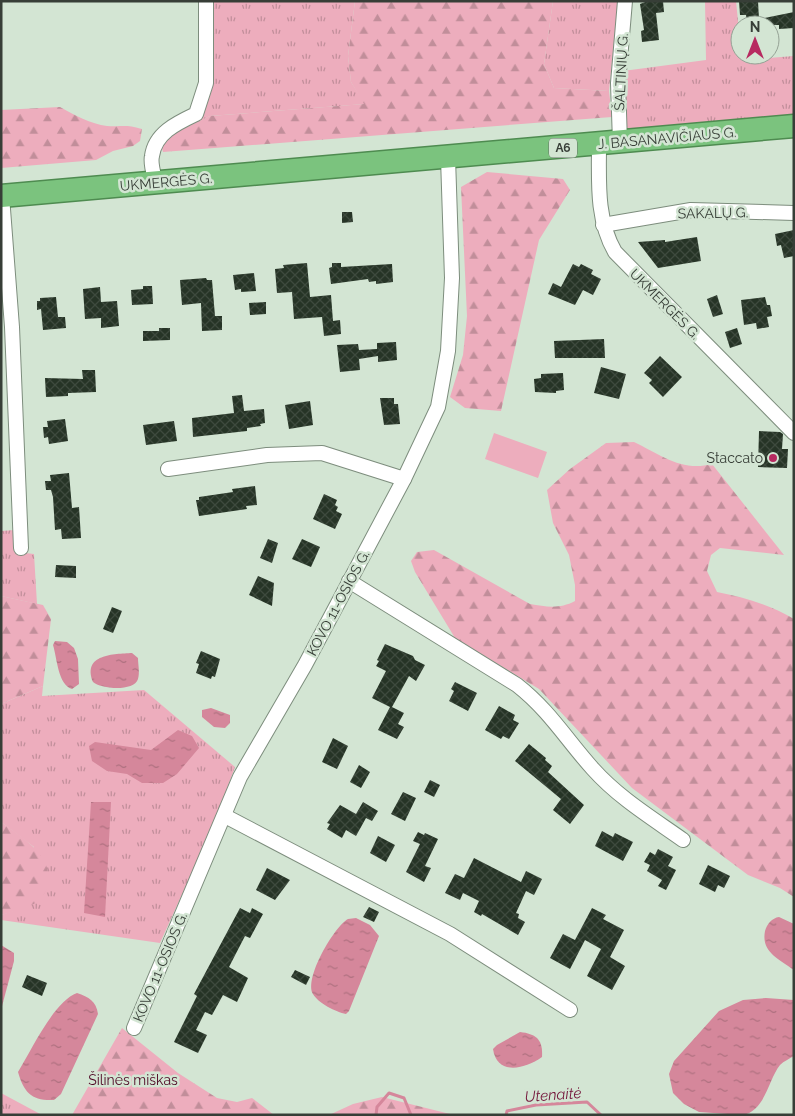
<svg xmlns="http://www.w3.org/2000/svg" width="795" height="1116" font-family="Raleway,sans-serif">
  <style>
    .grass { fill: url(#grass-tufts) }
    .forest { fill: url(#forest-firs) }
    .pitch { fill: #edadbd }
    .water { fill: url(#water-ripples) }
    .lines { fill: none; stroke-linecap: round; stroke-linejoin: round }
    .stream { stroke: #d5879b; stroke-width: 3 }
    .building { fill: url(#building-cross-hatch) }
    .minor-casing { stroke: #7d8d7d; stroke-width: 16 }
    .trunk-casing { stroke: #4e8b50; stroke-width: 25 }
    .minor { stroke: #fff; stroke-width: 14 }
    .trunk { stroke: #7bc37e; stroke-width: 22 }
    .poi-dot { fill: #b72a60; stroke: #d3e5d3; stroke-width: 2 }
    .labels { text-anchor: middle; stroke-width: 5; stroke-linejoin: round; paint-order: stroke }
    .shield { fill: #d3e5d3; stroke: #667066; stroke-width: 1 }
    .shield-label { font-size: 12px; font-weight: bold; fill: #373e37 }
    .street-label { font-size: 14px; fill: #373e37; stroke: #d3e5d3 }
    .poi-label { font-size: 14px; fill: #373e37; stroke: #d3e5d3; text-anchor: end }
    .park-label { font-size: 14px; fill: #4f0825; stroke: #d3e5d3 }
    .water-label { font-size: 15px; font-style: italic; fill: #74173b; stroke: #d3e5d3 }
  </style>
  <defs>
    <pattern id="grass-tufts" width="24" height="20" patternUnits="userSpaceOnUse" patternTransform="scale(1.25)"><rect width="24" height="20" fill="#edadbd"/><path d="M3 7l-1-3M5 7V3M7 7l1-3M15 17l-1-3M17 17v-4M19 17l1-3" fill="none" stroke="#c18e9a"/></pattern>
    <pattern id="forest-firs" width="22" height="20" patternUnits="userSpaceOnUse" patternTransform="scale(1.25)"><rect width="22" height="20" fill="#edadbd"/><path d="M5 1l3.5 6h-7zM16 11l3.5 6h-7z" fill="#c18e9a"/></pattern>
    <pattern id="water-ripples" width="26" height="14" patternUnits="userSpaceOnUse" patternTransform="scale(1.25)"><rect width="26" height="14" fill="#d5879b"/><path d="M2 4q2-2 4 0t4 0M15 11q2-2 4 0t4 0" fill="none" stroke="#ae707f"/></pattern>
    <pattern id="building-cross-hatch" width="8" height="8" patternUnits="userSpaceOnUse" patternTransform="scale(1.25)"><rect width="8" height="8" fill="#263426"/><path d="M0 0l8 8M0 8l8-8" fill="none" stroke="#3e4a3e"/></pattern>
  </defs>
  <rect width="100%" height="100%" fill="#d3e5d3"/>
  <g class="grass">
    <polygon points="209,1 355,1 348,56 351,82 365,104 210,116 192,125 200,114"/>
    <polygon points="553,1 618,1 609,91 554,88 544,64"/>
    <polygon points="705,1 736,1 742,60 794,56 794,116 626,133 623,71 706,60"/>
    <polygon points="15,530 17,552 34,554 37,604 1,596 1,531"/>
    <polygon points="43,686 42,696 144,690 235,767 214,824 160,943 1,920 1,915 31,905 34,847 1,822 1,704"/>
    <polygon points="1,1093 42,1115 1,1115"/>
  </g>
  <g class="forest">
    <polygon points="355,1 553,1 544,64 554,88 609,91 612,117 163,152 161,143 168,136 210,116 364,104 351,82 348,56"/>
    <path d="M60 107C74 115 91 124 107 126 123 127 125 124 142 129L140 141 133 146 113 151 96 160 1 168V110Z"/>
    <polygon points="487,172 563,179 570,190 539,240 501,411 465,408 450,397 463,355 467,316 461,187"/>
    <path d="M634 442C661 455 682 472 712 464L784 555 720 548 711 555 707 571 717 592C743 597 771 605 794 619V897L780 888 748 875 632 788 539 689 455 638 415 572 411 561 417 552 434 550 530 604C547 607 560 609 575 601V585L569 555 553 523 547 490 570 469 606 443Z"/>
    <polygon points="1,596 43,605 51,619 43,686 1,704"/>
    <path d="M1 822C22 838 53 854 48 884 46 893 40 901 32 905 22 910 11 912 1 915Z"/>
    <polygon points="122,1028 178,1073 217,1098 237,1102 252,1098 274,1115 72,1115"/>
    <polygon points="382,1097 450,1114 460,1115 329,1115 353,1104"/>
  </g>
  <polygon class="pitch" points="494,433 547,452 538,478 485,459"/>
  <g class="water">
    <path d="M55 641 67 642 74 648 78 659 79 684 72 689C58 685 57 658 53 645Z"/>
    <path d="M132 653 138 658C138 664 140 673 138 679 134 692 101 689 93 682 82 654 114 654 132 653Z"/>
    <polygon points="211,708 230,715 230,723 225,728 214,727 202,717 202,710"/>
    <polygon points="178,730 192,736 199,748 177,774 163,783 142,783 127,774 107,771 92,761 89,746 95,742 151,750"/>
    <polygon points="91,802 111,802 105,917 84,913"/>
    <path d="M779 917 794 924V970C778 958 761 952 765 931 767 924 772 918 779 917Z"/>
    <path d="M356 918 370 925 379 936 349 1011 346 1014C336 1012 318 1003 313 994 304 978 334 927 348 919Z"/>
    <polygon points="1,945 14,953 14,961 1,1010"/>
    <path d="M77 993C89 997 96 1001 98 1014L61 1094 54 1100C32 1101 24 1093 18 1072 31 1051 54 1001 77 993Z"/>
    <path d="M766 998 794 1000V1056C789 1059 784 1061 780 1065 768 1080 765 1112 742 1115L699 1112 684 1104 673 1093 669 1074 674 1061 719 1011 743 1000Z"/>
    <path d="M520 1032C537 1034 543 1040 542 1057 525 1069 497 1076 493 1049L497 1045Z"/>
  </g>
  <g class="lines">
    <g class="stream">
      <polyline points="376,1115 377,1107 389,1093 404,1098 411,1115"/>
      <polyline points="506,1115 507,1111 536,1105 587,1102 601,1115"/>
    </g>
  </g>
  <g class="building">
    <polygon points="648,1 663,1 664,12 656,13 659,40 642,42 641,31 644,30 640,4"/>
    <polygon points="739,1 758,1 759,19 794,12 794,28 779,29 779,25 747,25 746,15 740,15"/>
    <polygon points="342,212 352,212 353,222 342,223"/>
    <polygon points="794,230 794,256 784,258 781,245 777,246 775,234"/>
    <polygon points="697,237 701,261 658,268 638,242 665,240 665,242"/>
    <polygon points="307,263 310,297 331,295 333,321 340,320 341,334 324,336 322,317 294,319 292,292 277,293 275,269 284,268 283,265"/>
    <polygon points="332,263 341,263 341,267 392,264 393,282 376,284 376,281 369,282 368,279 331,284 329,268 332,267"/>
    <polygon points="573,264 579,267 581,264 593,270 591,274 601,279 593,295 583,290 575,305 548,294 553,283 561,287"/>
    <polygon points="254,273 256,291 241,292 241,289 235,290 233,275"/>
    <polygon points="206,278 207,280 212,280 215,316 222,316 222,330 202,331 201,303 182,305 180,280"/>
    <polygon points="143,286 152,286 153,304 132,305 131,290 143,289"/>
    <polygon points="100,287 101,302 117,301 119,326 101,328 101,318 85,319 83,289"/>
    <polygon points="717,295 723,314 713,317 707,299"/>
    <polygon points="56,297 58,317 65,317 66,328 43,330 41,309 37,310 37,301 40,301 40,298"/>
    <polygon points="765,297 767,305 770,305 772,316 767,317 769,327 757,329 756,323 744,325 741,300"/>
    <polygon points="266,302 266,314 250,315 249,303"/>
    <polygon points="159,328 170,328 170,340 143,341 143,331 159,331"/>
    <polygon points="737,328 742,344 730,348 725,332"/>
    <polygon points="604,339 605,358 555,358 554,341"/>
    <polygon points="396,342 397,360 378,362 378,356 359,359 360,370 340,372 337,345 358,344 359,350 377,349 377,343"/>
    <polygon points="660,356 682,377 663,397 649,383 652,380 644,373"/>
    <polygon points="601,367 626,374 619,399 594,393"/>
    <polygon points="82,370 95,370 96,392 68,393 68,396 46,397 45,378 83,379"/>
    <polygon points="563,373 564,390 556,391 556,393 535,392 534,379 541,378 541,374"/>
    <polygon points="242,395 244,411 264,409 265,423 260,424 261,426 247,428 247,431 193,437 192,418 234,413 232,396"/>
    <polygon points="380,398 394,398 394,404 398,404 400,424 384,425"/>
    <polygon points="310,401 313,425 289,429 285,405"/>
    <polygon points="65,419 68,441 49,444 48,437 44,438 43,427 48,427 47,421"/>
    <polygon points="174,421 177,441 146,445 143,425"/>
    <polygon points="759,431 780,432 783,434 782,449 788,449 787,468 758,467"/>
    <polygon points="69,473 72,508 79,507 81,538 62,539 61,529 55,530 53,497 51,490 46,490 45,481 51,481 50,475"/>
    <polygon points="255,486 257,505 246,506 247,509 199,516 196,500 199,500 199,497 233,492 232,489"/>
    <polygon points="324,494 337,500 335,505 338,507 336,511 342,514 335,529 313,519"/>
    <polygon points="268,539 278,543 272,563 260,558"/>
    <polygon points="302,539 320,547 311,567 292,559"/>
    <polygon points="56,565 76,566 76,578 55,577"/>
    <polygon points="258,576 274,583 272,606 249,595"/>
    <polygon points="112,607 122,611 113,633 103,629"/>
    <polygon points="385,644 413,656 415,660 425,665 416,681 409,676 392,707 404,713 398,724 404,727 397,739 378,730 390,707 372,698 386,671 376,666 379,661 377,660"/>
    <polygon points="201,651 220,659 215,677 212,676 211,679 196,673 199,664 196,663"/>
    <polygon points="455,682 477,693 468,711 449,701 454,691 451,689"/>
    <polygon points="499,706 515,715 513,720 519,723 509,739 503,736 501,739 485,730"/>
    <polygon points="333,738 348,746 337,769 322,762"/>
    <polygon points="529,744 546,758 545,760 552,766 548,772 584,805 570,824 553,810 561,799 515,761"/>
    <polygon points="359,765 370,772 361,788 350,782"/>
    <polygon points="430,780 440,785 434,797 424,792"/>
    <polygon points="403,792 416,798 405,821 391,814"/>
    <polygon points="363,802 378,811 372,821 366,818 356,836 346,830 342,838 327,829 330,824 327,823 340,805 356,814"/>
    <polygon points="602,831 613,837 615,833 633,842 623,861 595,846"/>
    <polygon points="418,832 424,835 425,833 438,839 425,866 431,868 424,882 406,872 420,844 413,841"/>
    <polygon points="378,836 395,845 386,862 370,853"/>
    <polygon points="658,849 673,857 668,866 676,870 666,890 658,886 662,880 647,871 650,865 644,862 650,852 655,855"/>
    <polygon points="474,858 521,882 526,871 542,879 534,895 526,891 516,913 519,914 518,918 525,922 518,935 482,914 481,916 474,912 479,901 463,893 460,900 445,893 455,874 464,878"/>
    <polygon points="708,865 730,876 724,888 718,885 715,892 699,884"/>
    <polygon points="267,868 290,880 275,900 256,890"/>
    <polygon points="369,907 379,912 374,922 363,917"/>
    <polygon points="240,908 250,913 252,908 263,914 250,938 245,936 229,967 248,978 237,1002 223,995 212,1015 205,1012 196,1030 207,1035 198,1053 174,1042 197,996 194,994"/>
    <polygon points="592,908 606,915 603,919 624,930 610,957 625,966 612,990 587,976 601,949 585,940 570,969 550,958 563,934 575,940"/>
    <polygon points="295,970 310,977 306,985 291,977"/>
    <polygon points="27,975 47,983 42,996 22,987"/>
  </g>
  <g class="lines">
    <g class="minor-casing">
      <g id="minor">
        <polyline points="620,142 618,83 625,1"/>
        <path d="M599 144C599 181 596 219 615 252L794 433"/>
        <path d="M156 183C154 175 150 164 152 156 155 133 177 123 196 114L206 83V1"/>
        <polyline points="2,196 12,327 21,548"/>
        <polyline points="603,225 691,210 794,213"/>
        <polyline points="168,469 267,455 322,453 404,479"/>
        <path d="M349 581 517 685C550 711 566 739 593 769 619 798 652 818 683 840"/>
        <polyline points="225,816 450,934 570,1010"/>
        <polyline points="134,1028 240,777 305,665 404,479 438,407 448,351 452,278 448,158"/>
      </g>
    </g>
    <g class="trunk-casing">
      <polyline id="trunk" points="1,196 794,126"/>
    </g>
    <use href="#minor" class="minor"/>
    <use href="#trunk" class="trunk"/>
  </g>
  <circle class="poi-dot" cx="773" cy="458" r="5"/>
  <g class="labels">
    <rect class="shield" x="549" y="138.5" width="28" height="19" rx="4"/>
    <g class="shield-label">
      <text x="563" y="152">A6</text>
    </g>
    <g class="street-label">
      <text transform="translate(621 72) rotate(-87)" y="5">ŠALTINIŲ G.</text>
      <text transform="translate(667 138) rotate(-5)" y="5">J. BASANAVIČIAUS G.</text>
      <text transform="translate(166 182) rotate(-5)" y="5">UKMERGĖS G.</text>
      <text transform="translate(713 213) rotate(-1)" y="5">SAKALŲ G.</text>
      <text transform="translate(665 304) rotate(45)" y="5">UKMERGĖS G.</text>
      <text transform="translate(338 603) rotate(-62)" y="5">KOVO 11-OSIOS G.</text>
      <text transform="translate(160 967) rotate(-67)" y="5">KOVO 11-OSIOS G.</text>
    </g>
    <g class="poi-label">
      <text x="763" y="463">Staccato</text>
    </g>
    <g class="park-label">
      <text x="133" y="1085">Šilinės miškas</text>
    </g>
    <g class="water-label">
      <text transform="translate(553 1095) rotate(-4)" y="5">Utenaitė</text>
    </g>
  </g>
  <rect width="795" height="1116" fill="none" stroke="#373e37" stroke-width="5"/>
  <g transform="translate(755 40)"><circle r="24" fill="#d3e5d3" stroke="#95a295"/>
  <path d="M0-4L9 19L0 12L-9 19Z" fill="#b72a60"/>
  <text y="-8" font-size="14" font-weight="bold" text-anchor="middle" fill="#373e37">N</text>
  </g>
</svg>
